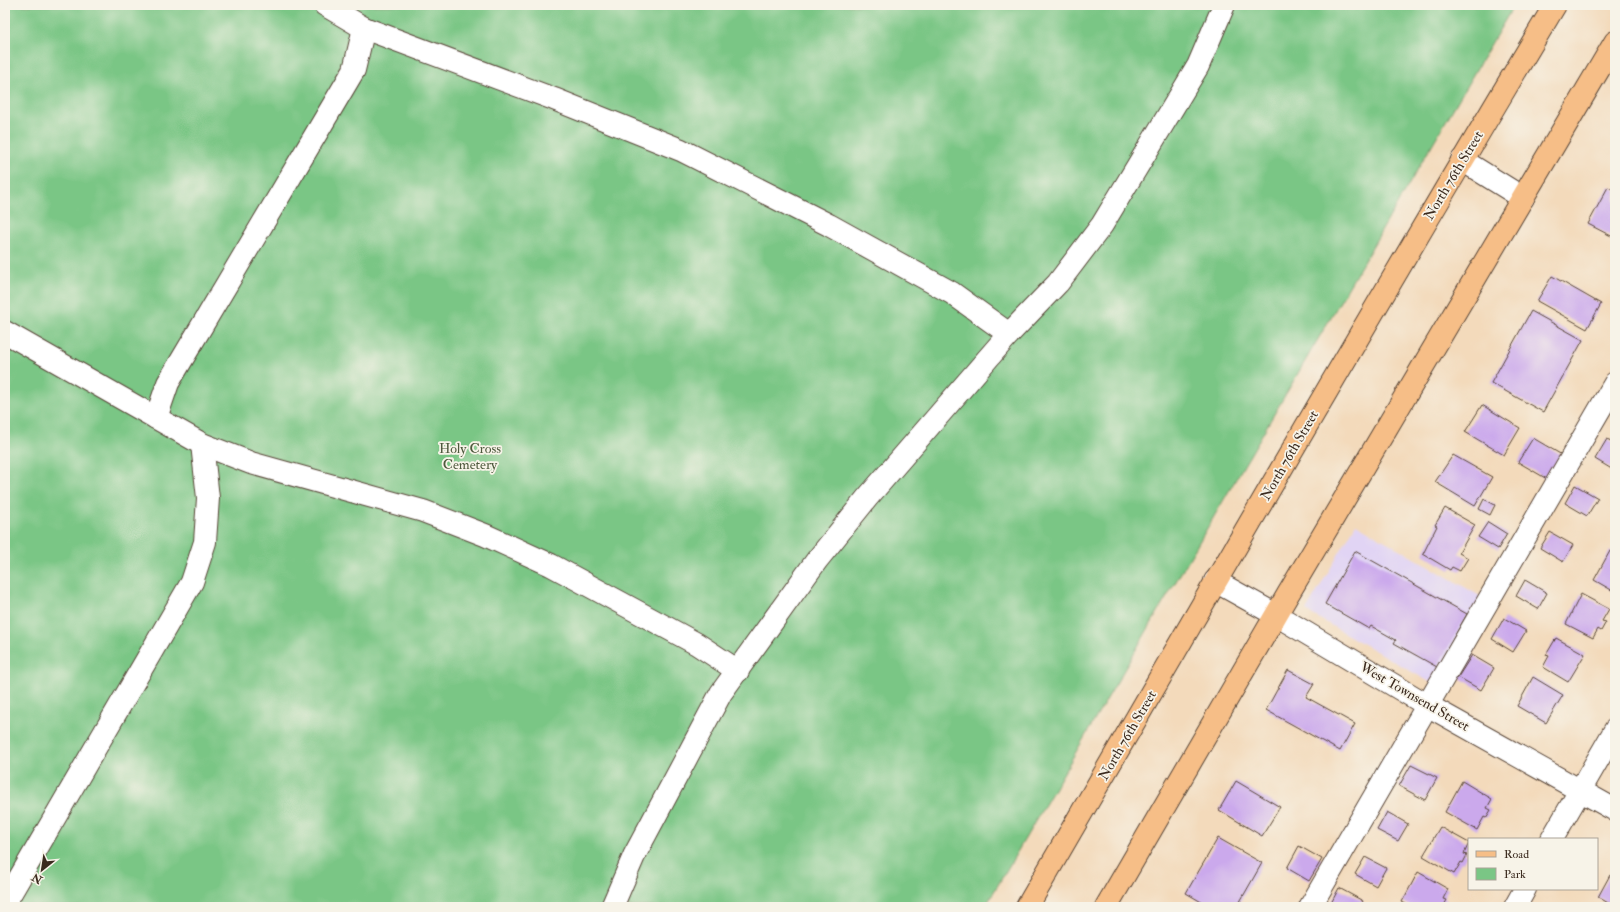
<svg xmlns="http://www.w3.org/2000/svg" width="1620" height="912" font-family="'IM FELL Double Pica',serif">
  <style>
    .built { fill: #e1d4f4 }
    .green { fill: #7ac685; stroke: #5a7852 }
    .building { fill: #cba9ec }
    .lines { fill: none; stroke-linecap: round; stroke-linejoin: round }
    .minor-casing { stroke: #574436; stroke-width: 24 }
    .major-casing { stroke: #574436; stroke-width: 24 }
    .minor { stroke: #fff; stroke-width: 22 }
    .major { stroke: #f6be87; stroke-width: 22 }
    .labels { text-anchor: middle; stroke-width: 3.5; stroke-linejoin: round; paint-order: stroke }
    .street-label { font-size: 14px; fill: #3b2a1e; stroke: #f7f3e8 }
    .park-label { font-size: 14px; fill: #4e593d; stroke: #f7f3e8 }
  </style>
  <rect width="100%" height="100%" fill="#f7f3e8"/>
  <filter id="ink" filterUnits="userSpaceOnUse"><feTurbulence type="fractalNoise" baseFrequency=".025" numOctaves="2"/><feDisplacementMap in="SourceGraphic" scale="8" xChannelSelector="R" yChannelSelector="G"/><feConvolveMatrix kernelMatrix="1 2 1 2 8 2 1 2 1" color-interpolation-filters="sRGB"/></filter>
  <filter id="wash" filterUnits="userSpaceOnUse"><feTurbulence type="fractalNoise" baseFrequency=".012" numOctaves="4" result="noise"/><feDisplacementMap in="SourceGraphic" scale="16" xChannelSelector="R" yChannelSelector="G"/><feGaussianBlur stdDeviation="0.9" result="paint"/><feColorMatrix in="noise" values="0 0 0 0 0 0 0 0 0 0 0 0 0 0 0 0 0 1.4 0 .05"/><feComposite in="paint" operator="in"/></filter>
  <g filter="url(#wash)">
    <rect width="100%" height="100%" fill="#f3dabb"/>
    <polygon class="built" points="1356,524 1485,599 1435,685 1306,611"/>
    <polygon class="green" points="5,5 1514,5 985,907 5,907"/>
    <g id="blocks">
      <g class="building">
        <polygon points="1608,187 1615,190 1615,238 1588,224"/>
        <polygon points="1552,276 1601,304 1587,329 1537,301"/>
        <polygon points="1531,311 1583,340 1543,412 1491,383"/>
        <polygon points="1482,405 1520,428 1504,455 1465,432"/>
        <polygon points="1533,438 1562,455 1547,479 1518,462"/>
        <polygon points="1607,439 1615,443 1615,471 1595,459"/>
        <polygon points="1453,455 1492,477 1475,506 1435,482"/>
        <polygon points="1575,485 1598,498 1587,516 1565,503"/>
        <polygon points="1484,499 1495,505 1490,515 1479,509"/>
        <polygon points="1445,508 1475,525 1459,553 1468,558 1460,571 1452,567 1450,570 1423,554 1437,526 1435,525"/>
        <polygon points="1488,522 1507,534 1498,549 1478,537"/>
        <polygon points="1550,532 1573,545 1563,562 1540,548"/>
        <polygon points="1355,551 1467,614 1437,667 1394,643 1396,640 1371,626 1369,629 1325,604"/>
        <polygon points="1610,551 1615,554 1615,592 1594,580"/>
        <polygon points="1525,580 1547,593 1538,609 1516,596"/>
        <polygon points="1581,594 1609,609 1602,621 1606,622 1601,631 1598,629 1593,638 1566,624"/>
        <polygon points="1504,618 1526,631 1513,652 1492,639"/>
        <polygon points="1556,638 1585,654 1568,682 1543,667 1549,656 1546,655"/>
        <polygon points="1472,655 1494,668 1481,690 1458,677"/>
        <polygon points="1288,670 1314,684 1306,697 1355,724 1340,751 1266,710"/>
        <polygon points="1533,677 1563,695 1546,723 1517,706"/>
        <polygon points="1411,765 1437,778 1425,800 1399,786"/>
        <polygon points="1236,781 1280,807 1262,836 1219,810"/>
        <polygon points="1462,781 1492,799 1487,808 1491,810 1486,818 1484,817 1477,830 1445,812"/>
        <polygon points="1387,812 1408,824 1398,841 1377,830"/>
        <polygon points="1440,827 1469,843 1464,854 1467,855 1463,863 1461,862 1454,874 1423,856"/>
        <polygon points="1218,838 1262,863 1237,907 1210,907 1186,893"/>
        <polygon points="1299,846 1322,859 1309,881 1287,868"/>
        <polygon points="1365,857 1386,868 1376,886 1355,874"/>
        <polygon points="1418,872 1448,889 1443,899 1447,900 1443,907 1411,907 1402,902"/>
        <polygon points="1610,875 1615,877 1615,907 1598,897"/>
        <polygon points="1339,888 1363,901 1360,907 1329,907"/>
      </g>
    </g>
  </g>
  <g filter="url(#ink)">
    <use href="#blocks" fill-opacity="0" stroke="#574436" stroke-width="1"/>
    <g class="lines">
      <g class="minor-casing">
        <g id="minor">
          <polyline points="325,5 364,28 554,99 681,150 829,225 952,293 1009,334"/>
          <polyline points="1462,160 1523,198"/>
          <polyline points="5,332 202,444 251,463 423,511 485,535 551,565 697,644 738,671"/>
          <polyline points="156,418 168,383 354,70 364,28"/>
          <polyline points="1215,581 1276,615 1427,705 1615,810"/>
          <polyline points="1552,839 1615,730"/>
          <polyline points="5,903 192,582 205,542 208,498 202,444"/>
          <polyline points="612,907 634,856 721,693 817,560 867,498 1009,334 1058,283 1102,225 1198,66 1224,5"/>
          <polyline points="1310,907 1615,383"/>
          <polyline points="1515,907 1525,889"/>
        </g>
      </g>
      <g class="major-casing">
        <g id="major">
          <path d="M1027 907C1202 605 1376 304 1555 5"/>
          <polyline points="1106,907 1287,596 1615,42"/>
        </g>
      </g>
      <use href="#minor" class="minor"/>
      <use href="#major" class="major"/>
    </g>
  </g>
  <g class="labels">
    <g class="street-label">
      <text transform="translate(1453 175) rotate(-59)" y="5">North 76th Street</text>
      <text transform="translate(1289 455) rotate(-60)" y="5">North 76th Street</text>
      <text transform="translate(1415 696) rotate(30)" y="5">West Townsend Street</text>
      <text transform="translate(1127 735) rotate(-60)" y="5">North 76th Street</text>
    </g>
    <g class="park-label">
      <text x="470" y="453">Holy Cross<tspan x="470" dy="16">Cemetery</tspan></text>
    </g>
  </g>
  <rect width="1620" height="912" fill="none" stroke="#f7f3e8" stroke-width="20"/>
  <rect x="1468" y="838" width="130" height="52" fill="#f7f3e8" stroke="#aca397"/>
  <rect x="1476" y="851" width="20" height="6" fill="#f6be87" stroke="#aca397"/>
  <text x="1504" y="858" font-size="12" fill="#3b2a1e">Road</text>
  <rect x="1476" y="868" width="20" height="12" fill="#7ac685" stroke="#aca397"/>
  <text x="1504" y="878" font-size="12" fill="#3b2a1e">Park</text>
  <g transform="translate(42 870) rotate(210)" stroke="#f7f3e8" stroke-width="3" paint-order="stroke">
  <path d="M0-3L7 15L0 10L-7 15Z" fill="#3b2a1e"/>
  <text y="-6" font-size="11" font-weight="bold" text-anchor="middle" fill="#3b2a1e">N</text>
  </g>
</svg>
